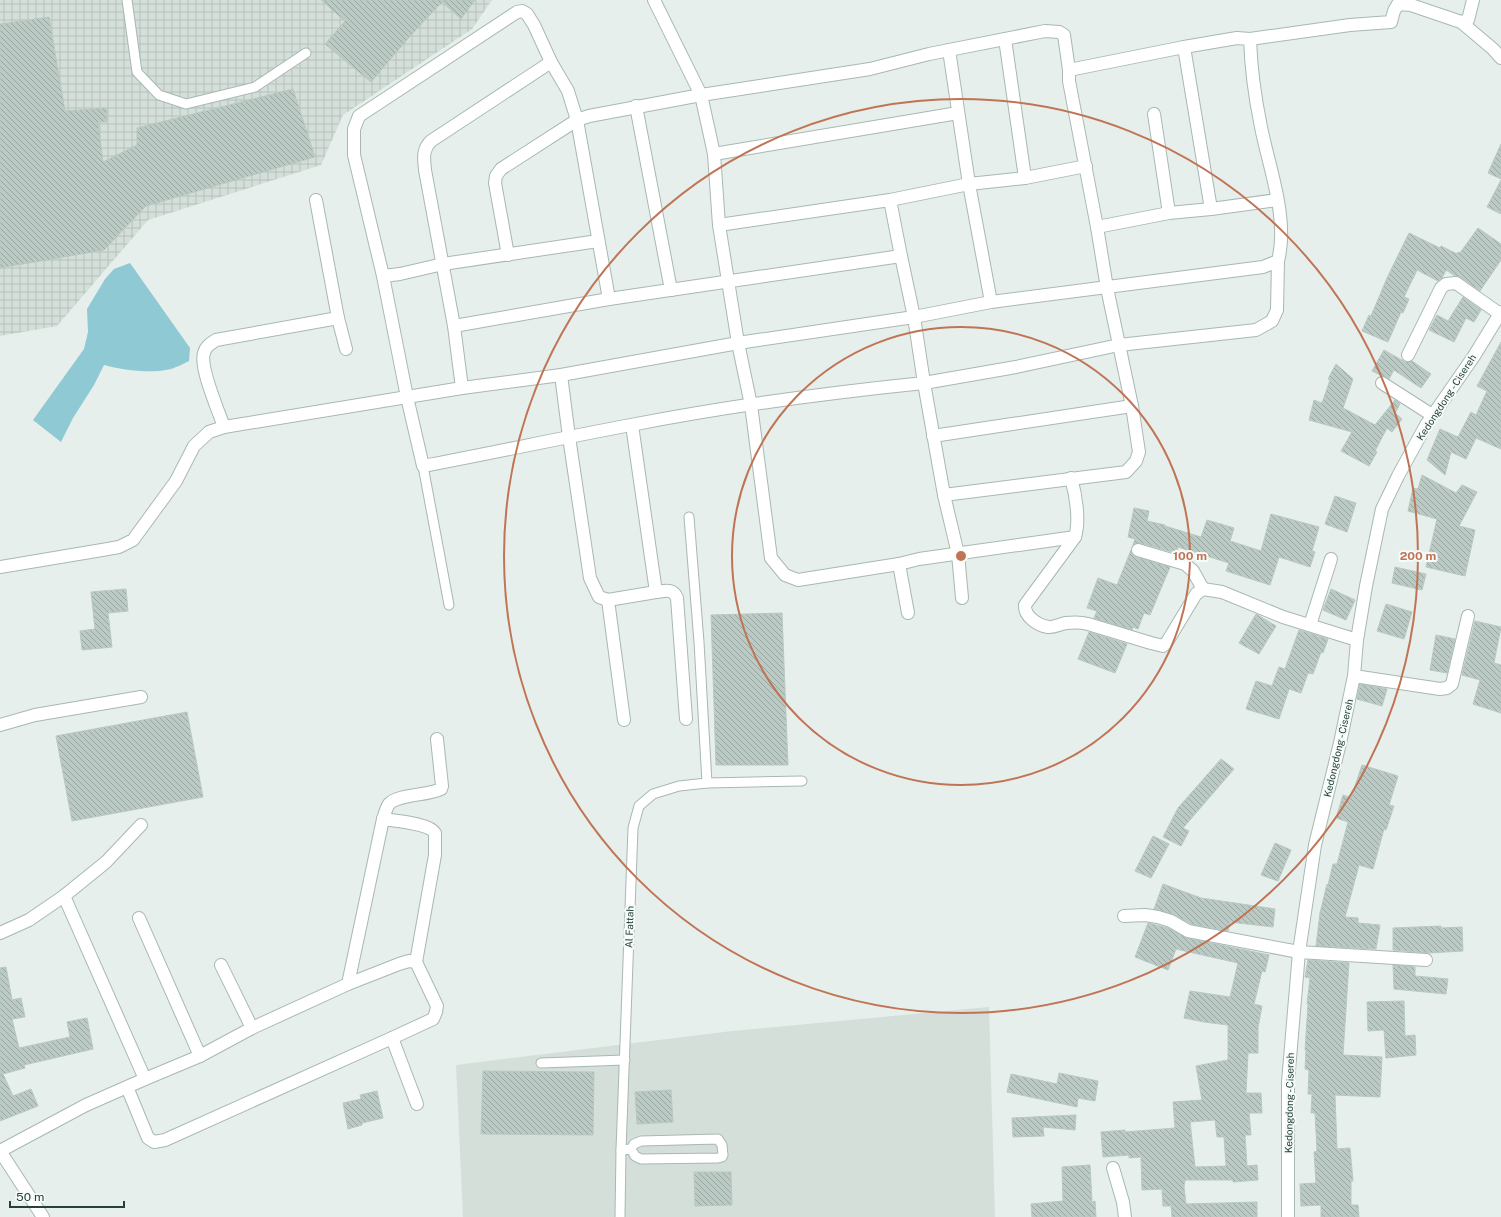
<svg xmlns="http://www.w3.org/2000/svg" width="1501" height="1217" font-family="'Public Sans',sans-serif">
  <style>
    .built { fill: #d4dfda }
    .industrial { fill: url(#industrial-grid) }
    .water { fill: #8ec9d4 }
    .building { fill: url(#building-back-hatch); stroke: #b8c9c2; fill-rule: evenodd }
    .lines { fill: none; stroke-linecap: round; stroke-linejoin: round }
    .service-casing { stroke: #a8b8b2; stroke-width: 11 }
    .minor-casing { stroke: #a8b8b2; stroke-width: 14 }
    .tertiary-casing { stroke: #a8b8b2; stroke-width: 14 }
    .service { stroke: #fff; stroke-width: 9 }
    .minor { stroke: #fff; stroke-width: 12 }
    .tertiary { stroke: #fff; stroke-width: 12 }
    .ring { fill: none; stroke: #c07456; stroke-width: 2 }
    .labels { text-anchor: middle; stroke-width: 4; stroke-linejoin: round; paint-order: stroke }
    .street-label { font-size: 10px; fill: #24423a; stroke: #f7fbf9 }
    .centre { fill: #c07456; stroke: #f7fbf9; stroke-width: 2 }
    .ring-label { font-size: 12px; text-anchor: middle; font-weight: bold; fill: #c07456; stroke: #f7fbf9; stroke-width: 4; stroke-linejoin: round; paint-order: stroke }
  </style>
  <defs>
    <pattern id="industrial-grid" width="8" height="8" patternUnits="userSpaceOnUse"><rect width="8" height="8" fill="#d4dfda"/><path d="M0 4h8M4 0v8" fill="none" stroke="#b6c1bc"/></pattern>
    <pattern id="building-back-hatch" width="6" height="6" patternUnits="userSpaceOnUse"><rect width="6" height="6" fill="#bbcac4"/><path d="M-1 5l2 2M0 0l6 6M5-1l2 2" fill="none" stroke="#98a6a0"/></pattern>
  </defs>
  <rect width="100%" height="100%" fill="#e6efeb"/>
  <polygon class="built" points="989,1007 995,1217 463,1217 456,1065 732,1031"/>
  <polygon class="industrial" points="0,0 492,0 472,29 343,115 321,165 148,220 57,326 0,336"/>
  <path class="water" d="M130 263 190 348 189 361C183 364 177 367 171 369 151 374 123 370 104 365L94 385 73 418 61 442 33 420 84 349 88 332 87 309 105 279 114 269Z"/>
  <g class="building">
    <polygon points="321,0 475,0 461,19 442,2 412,34 371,82 325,44 345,21"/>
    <polygon points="49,17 65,111 107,108 107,122 98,122 103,162 137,145 137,128 293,89 315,157 146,206 104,250 0,268 0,24"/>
    <polygon points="1501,144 1501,179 1488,173"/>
    <polygon points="1501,180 1501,214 1487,207"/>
    <polygon points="1478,228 1501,244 1501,260 1480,291 1460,277 1455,276 1446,270 1442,278 1438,281 1417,270 1404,297 1409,299 1403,313 1401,312 1388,342 1362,331 1369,315 1371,316 1387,278 1409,233 1440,248 1441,246 1457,254 1458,252 1460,253"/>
    <polygon points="1463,297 1481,310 1474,322 1466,318 1454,342 1429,330 1437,315 1448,321"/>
    <polygon points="1501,342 1501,449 1476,438 1466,459 1451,452 1445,475 1427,460 1440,429 1458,437 1471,412 1476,415 1487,391 1477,386"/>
    <polygon points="1384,350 1405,362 1412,361 1431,374 1421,388 1394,370 1389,379 1372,371"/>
    <polygon points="1336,364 1353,379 1343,408 1375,425 1395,400 1400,404 1395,413 1402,419 1392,432 1387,428 1375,451 1377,452 1369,466 1341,451 1352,432 1309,420 1314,400 1322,403 1330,380 1328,379"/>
    <polygon points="1422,475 1456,493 1462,485 1477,492 1459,526 1475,530 1465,576 1426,567 1437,519 1408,511 1413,488 1418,489"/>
    <polygon points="1335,496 1356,503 1347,532 1325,524"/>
    <polygon points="1134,508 1149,511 1147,521 1165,525 1165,526 1201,537 1207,520 1234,528 1230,541 1261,551 1271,514 1319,527 1312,551 1315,552 1310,567 1279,557 1270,585 1226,571 1229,563 1178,547 1176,553 1140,543 1133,545 1135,539 1128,537"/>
    <polygon points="1131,550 1132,555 1136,557 1170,567 1150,615 1144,613 1138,629 1133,627 1132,630 1094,618 1097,611 1087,608 1098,578 1117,585"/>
    <polygon points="1395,567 1426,574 1422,590 1392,583"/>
    <polygon points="126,589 128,611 108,613 112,647 82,650 80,631 95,629 91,592"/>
    <polygon points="1331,589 1355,600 1346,620 1323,610"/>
    <polygon points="1386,604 1412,612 1404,639 1377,631"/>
    <polygon points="782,613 788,765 716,765 711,615"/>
    <polygon points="1256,614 1276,626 1259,654 1239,643"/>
    <polygon points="1475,621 1501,627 1494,663 1501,665 1501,713 1473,704 1480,680 1462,675"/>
    <polygon points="1299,630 1328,639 1323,653 1321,652 1313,674 1308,673 1301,693 1289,689 1279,719 1246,709 1256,681 1272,686 1279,667 1285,669"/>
    <polygon points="1089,632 1127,644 1115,673 1078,659"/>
    <polygon points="1436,635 1455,639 1447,673 1430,670"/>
    <polygon points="1360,684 1387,689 1382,706 1357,699"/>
    <polygon points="187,712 203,797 72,821 56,736"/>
    <polygon points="1221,759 1234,769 1183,828 1189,831 1181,846 1163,837 1178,808"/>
    <polygon points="1362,765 1398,776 1389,805 1394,806 1386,830 1384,829 1373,869 1359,865 1345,917 1358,918 1358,923 1380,925 1376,949 1316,946 1320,913 1327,884 1328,885 1333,864 1337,864 1348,822 1336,818 1343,795 1351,798"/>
    <polygon points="1153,836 1169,844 1151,878 1135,871"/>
    <polygon points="1275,843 1291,850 1278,881 1261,875"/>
    <polygon points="1163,884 1201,898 1275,909 1273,927 1230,922 1228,931 1191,924 1173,914 1154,909"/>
    <path d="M1148 923 1168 928 1187 938 1269 955 1265 972 1262 971 1254 1004 1262 1006 1258 1028V1053H1248L1246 1093H1261L1262 1113H1249L1251 1135H1245L1247 1166 1257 1165 1258 1180 1233 1182V1180H1185L1184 1187 1186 1204 1257 1202V1217H1172L1171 1206H1163L1162 1189 1142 1190 1141 1157 1129 1158V1155L1103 1157 1101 1132 1125 1130V1132L1175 1128 1173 1102 1202 1100 1196 1066 1228 1060V1025L1204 1022 1184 1018 1190 991 1230 997 1238 963 1176 949 1168 970 1135 957ZM1215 1120 1217 1137H1224L1226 1166 1195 1167 1190 1122Z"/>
    <polygon points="1441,926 1441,928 1462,927 1463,951 1429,953 1393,950 1393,928"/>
    <polygon points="1308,960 1349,963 1343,1055 1382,1057 1380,1097 1335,1095 1337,1149 1350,1148 1353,1181 1351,1181 1351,1205 1358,1205 1359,1217 1321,1217 1321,1205 1301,1206 1300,1184 1316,1183 1314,1152 1317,1151 1315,1113 1311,1113 1312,1094 1308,1094 1309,1070 1305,1069 1306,1050 1305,1050 1308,1004 1307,1004 1310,978 1305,977"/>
    <polygon points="1393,965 1415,967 1415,976 1448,979 1446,994 1394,989"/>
    <polygon points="6,967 12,1000 21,998 25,1017 12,1019 19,1048 70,1037 67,1022 87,1018 93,1049 24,1065 25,1068 3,1074 13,1096 31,1089 38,1106 0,1121 0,968"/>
    <polygon points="1404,1001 1405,1036 1415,1035 1416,1055 1386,1058 1384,1030 1368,1031 1367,1002"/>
    <polygon points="483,1071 594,1072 593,1135 481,1134"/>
    <polygon points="1059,1073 1098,1081 1095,1101 1078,1098 1077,1107 1007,1092 1011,1074 1057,1084"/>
    <polygon points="671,1090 673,1122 637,1124 635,1092"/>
    <polygon points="377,1091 383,1118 362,1123 362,1125 348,1129 343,1103 361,1099 360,1095"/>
    <polygon points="1076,1115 1075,1130 1043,1127 1044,1136 1013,1137 1012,1118"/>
    <polygon points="1090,1165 1092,1202 1095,1201 1096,1217 1032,1217 1031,1204 1063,1201 1062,1167"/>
    <polygon points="694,1172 731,1172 732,1205 695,1206"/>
  </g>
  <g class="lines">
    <g class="service-casing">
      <g id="service">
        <polyline points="127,0 137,72 159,95 186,104 255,87 306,53"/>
        <polyline points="423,466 449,605"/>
        <polyline points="689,517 699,642 707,783"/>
        <polyline points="541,1063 625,1060"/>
        <polyline points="621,1150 631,1149 635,1156 641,1159 718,1158 722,1157 723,1155 722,1145 718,1139 641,1141 634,1144 631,1149"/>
        <polyline points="620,1217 621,1150 633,828 639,806 653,794 679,786 707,783 802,781"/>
      </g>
    </g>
    <g class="minor-casing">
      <g id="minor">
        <polyline points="654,0 701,95 707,122 714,154 719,225 738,343 751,405 771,558 785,575 798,580 899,564 919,559 1075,537"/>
        <polyline points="1461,22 1493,49 1501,58"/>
        <polyline points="1005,39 1025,178"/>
        <polyline points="1250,39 1350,25 1391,22 1394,11 1398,4 1411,5 1461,22 1468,20 1473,0"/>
        <polyline points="1184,47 1211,209"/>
        <polyline points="949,50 969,184 991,302"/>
        <polyline points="636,106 671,290"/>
        <polyline points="1154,114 1169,213"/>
        <polyline points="714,154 958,113"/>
        <polyline points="316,200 338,318 346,349"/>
        <polyline points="890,200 901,256"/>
        <polyline points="719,225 890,200 969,184 1025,178 1086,166"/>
        <polyline points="1097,227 1169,213 1211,209 1277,200"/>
        <polyline points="508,255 495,183 496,176 501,169 577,120 589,116 701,95 870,69 929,54 1045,31 1059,32 1064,35 1069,70"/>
        <polyline points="383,276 354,155 354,129 359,116 517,12 522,11 527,14 534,25 551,62 568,91 577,120 609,299"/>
        <path d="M454 326 609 299 901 256 914 317 924 383C826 393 728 406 631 425 561 438 492 453 423 466L407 397 383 276 400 274 443 264 598 241"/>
        <polyline points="1408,355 1441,288 1446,284 1456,283 1500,314"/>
        <polyline points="561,375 569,437 590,578 599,597 608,600"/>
        <polyline points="1382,383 1432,415"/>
        <path d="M462 388 454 326 425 170C424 158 422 150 431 141L551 62"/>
        <path d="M224 427C219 412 199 367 204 353 206 346 210 344 216 340L338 318"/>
        <polyline points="933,436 1132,406"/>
        <path d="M1071 478C1076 495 1080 521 1075 537L1025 605C1024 616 1037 625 1048 627 1054 628 1060 624 1066 623 1074 622 1081 622 1088 624L1151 643 1163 646 1167 642 1196 594 1203 589 1222 592 1283 617 1357 640"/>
        <polyline points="1138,550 1185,564 1193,571 1203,589"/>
        <polyline points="899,564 908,613"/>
        <path d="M0 567 102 550 119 547 133 540 176 481 194 446 209 432 224 427 462 388 561 375 738 343 914 317 991 302 1263 267 1278 261C1289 219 1269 168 1261 127 1255 98 1251 68 1250 39L1237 38 1184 47 1069 70V81L1097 227 1107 288 1132 406 1139 452 1136 461 1126 472 944 495"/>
        <path d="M656 592C665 591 673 588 677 598L686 719"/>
        <polyline points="962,598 958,554 944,495 924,383 1016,367 1119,345 1256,330 1272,321 1277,310 1278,261"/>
        <polyline points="1310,625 1331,559"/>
        <polyline points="1354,676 1440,689 1447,688 1452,684 1468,616"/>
        <polyline points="624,720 608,600 656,592 632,425"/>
        <polyline points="0,725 35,715 141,697"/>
        <path d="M383 819C385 814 386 808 389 804 398 794 427 796 441 789L442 786 437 739"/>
        <polyline points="64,896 145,1079"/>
        <polyline points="1124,916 1145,915 1158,917 1171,921 1188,931 1299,952 1426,960"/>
        <polyline points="139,918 200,1056"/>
        <polyline points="0,933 29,920 64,896 106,862 141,825"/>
        <polyline points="221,965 252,1028"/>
        <path d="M348 984 383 819C395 821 429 823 435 833V855L416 962"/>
        <polyline points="392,1038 417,1104"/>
        <polyline points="0,1151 86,1105 145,1079 200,1056 252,1028 348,984 399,964 409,961 416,962 437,1006 436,1012 433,1019 392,1038 165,1140 154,1142 148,1138 127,1087"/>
        <polyline points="1113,1168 1123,1202 1125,1217"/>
        <polyline points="1288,1217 1288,1082 1299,952 1315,845 1340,743 1354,676 1357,640 1366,586 1382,509 1398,476 1426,425 1474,356 1501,312"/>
      </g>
    </g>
    <g class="tertiary-casing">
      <polyline id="tertiary" points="0,1151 43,1217"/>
    </g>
    <use href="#service" class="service"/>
    <use href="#minor" class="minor"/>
    <use href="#tertiary" class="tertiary"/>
  </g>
  <g class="ring">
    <circle cx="961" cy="556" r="229"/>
    <circle cx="961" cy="556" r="457"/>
  </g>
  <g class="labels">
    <g class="street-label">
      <text transform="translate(1446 397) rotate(-57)" y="4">Kedongdong - Cisereh</text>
      <text transform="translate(1338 748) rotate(-77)" y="4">Kedongdong - Cisereh</text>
      <text transform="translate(629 927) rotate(-88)" y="4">Al Fattah</text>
      <text transform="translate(1289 1103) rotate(-89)" y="4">Kedongdong - Cisereh</text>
    </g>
  </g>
  <circle cx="961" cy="556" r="6" class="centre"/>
  <g class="ring-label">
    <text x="1190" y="560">100 m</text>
    <text x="1418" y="560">200 m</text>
  </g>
  <path d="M10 1201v6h114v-6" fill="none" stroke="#24423a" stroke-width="2"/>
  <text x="16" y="1201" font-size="12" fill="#24423a" stroke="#f7fbf9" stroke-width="3" paint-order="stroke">50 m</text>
</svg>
